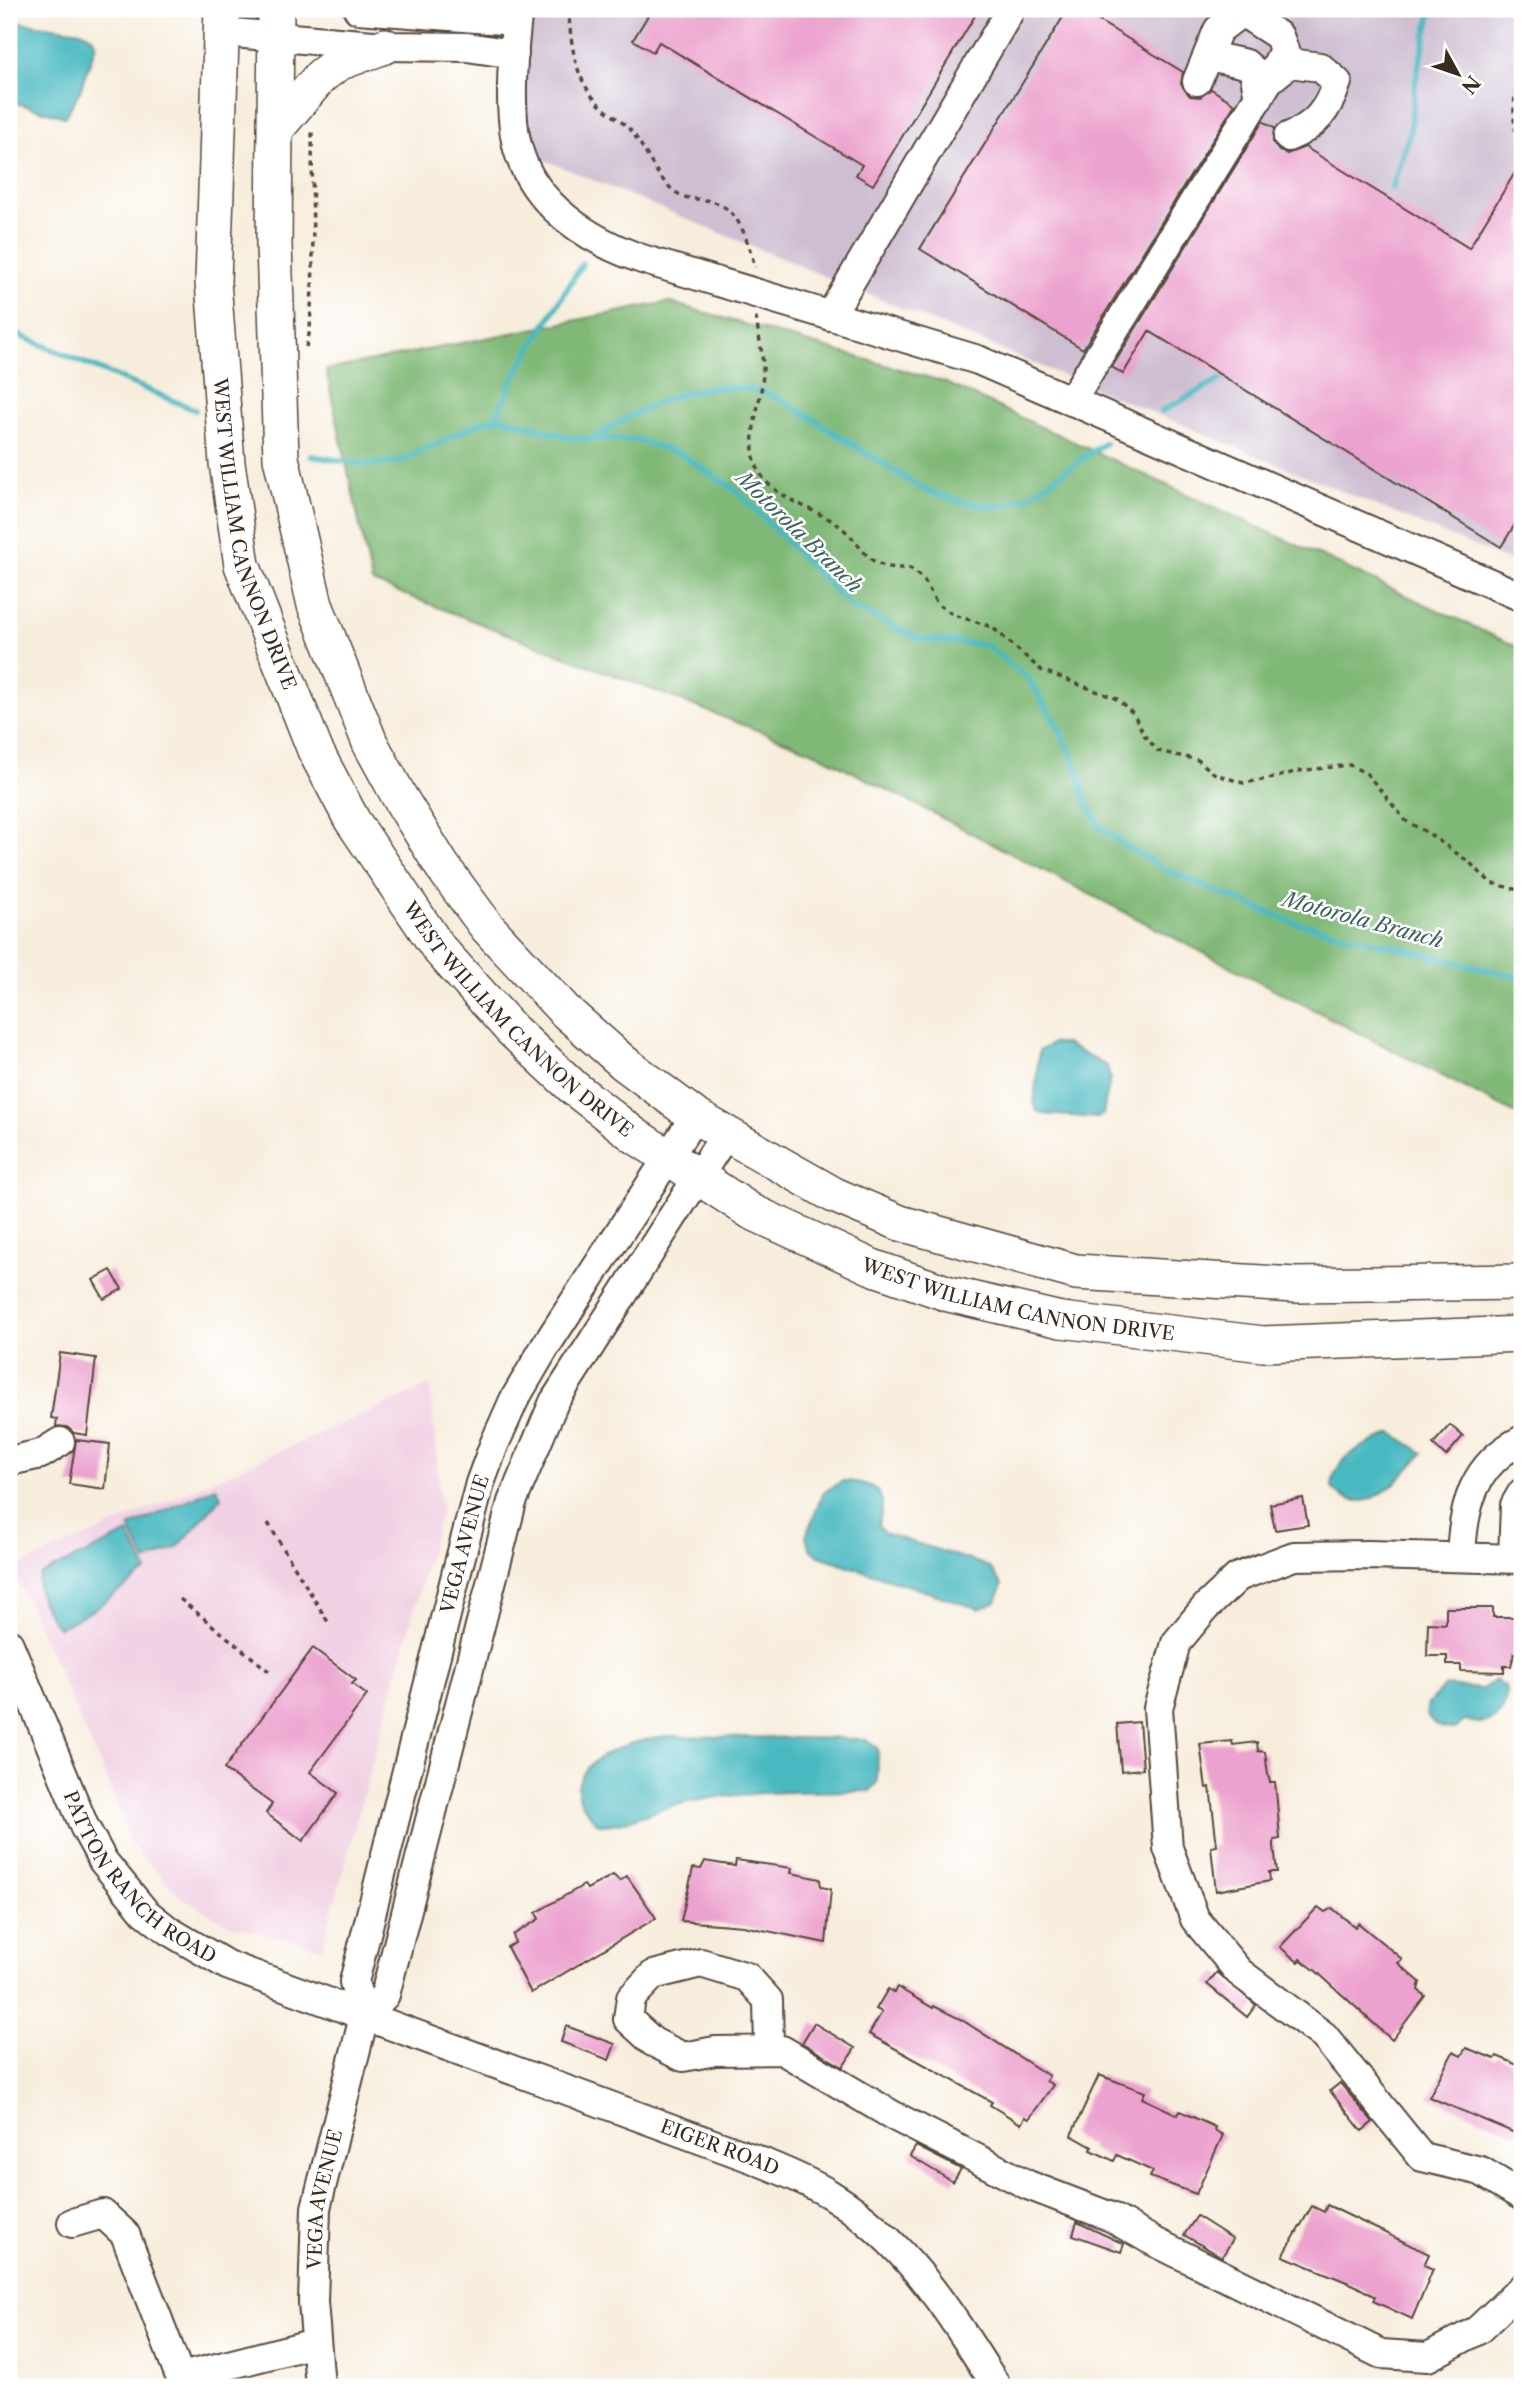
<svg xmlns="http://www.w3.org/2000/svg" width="1531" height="2396" font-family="'Libre Caslon Text',serif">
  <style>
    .built { fill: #f1d0e3 }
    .industrial { fill: #cebed1 }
    .forest { fill: #80b977; stroke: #5e724a; stroke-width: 2 }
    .water { fill: #4ab9c1; stroke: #427270; stroke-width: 2 }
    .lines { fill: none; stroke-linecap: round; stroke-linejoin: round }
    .stream { stroke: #4ab9c1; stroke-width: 6 }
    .building { fill: #eca2ce }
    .minor-casing { stroke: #57473a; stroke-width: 32 }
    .major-casing { stroke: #57473a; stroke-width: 38 }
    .path { stroke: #57473a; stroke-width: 3.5; stroke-dasharray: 5 5; stroke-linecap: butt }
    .minor { stroke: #fff; stroke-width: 28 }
    .major { stroke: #fff; stroke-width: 35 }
    .labels { text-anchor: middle; stroke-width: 5; stroke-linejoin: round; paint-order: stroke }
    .street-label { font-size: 19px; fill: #3b2a1e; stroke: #fff }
    .water-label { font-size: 21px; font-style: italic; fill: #41635f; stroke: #fff }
  </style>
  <rect width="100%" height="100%" fill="#fff"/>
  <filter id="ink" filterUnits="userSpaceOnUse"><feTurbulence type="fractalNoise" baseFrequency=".0143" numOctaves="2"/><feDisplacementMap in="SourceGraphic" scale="14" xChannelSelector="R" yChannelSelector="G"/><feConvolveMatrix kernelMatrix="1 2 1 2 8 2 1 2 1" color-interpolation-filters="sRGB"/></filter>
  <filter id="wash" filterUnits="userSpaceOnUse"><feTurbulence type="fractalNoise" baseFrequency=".00686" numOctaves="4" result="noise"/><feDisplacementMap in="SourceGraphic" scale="28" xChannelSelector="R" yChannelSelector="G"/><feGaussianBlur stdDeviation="1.57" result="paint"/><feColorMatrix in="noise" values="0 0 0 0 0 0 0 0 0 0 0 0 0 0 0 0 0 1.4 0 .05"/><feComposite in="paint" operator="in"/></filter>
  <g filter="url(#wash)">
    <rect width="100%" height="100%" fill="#f7eddc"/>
    <polygon class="built" points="430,1385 441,1511 322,1948 230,1925 182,1898 131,1844 108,1782 13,1569"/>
    <polygon class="industrial" points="518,9 1522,9 1522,566 518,149"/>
    <polygon class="forest" points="668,302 944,382 1522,649 1522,1117 814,752 372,582 326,370"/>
    <g class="water">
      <polygon points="9,21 81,31 92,37 96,44 80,91 65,117 9,101"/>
      <polygon points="1053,1043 1065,1044 1107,1066 1110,1078 1103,1114 1098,1118 1044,1114 1037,1111 1034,1104 1039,1051"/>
      <path d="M1392 1433 1423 1453C1399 1480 1365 1523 1332 1488 1333 1455 1366 1445 1392 1433Z"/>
      <path d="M842 1481C875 1482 890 1491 878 1525L884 1533 982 1564 991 1569 1002 1585 996 1602 979 1609 819 1556 810 1549 806 1536 823 1493Z"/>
      <polygon points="216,1487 221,1497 178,1547 146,1562 129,1527"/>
      <path d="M128 1533 147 1571 93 1610 59 1628C48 1617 33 1591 40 1575Z"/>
      <path d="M1496 1680 1505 1686C1510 1711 1492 1730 1466 1720L1454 1729C1440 1728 1433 1726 1426 1714L1428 1704 1445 1686 1482 1689Z"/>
      <path d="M668 1736 866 1739 878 1749 877 1782 870 1791C805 1792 739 1790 676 1805 656 1809 610 1832 595 1822 589 1813 577 1800 578 1788 581 1754 641 1738 668 1736Z"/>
    </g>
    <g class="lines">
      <g class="stream">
        <polyline points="1392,188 1410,132 1416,78 1432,9"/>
        <polyline points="9,331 195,410"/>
        <polyline points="1162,411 1221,379"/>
        <polyline points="493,420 507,396 513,378 582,264"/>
        <path d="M591 439C651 402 713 368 783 400L923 489 965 503 997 507 1026 498 1105 443"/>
        <polyline points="311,456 369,465 401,461 484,421 502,418 571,438 637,440 681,454 738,492 850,606 920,639 986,645 1028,678 1060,730 1077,767 1086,802 1100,827 1126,846 1166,870 1289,921 1522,978"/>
      </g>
    </g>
    <g id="blocks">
      <g class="building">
        <polygon points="652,9 979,9 873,185 856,175 862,165 659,42 653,52 633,40"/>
        <polygon points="1068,9 1079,9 1183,72 1181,84 1190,96 1200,97 1211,89 1235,104 1083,349 920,249"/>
        <polygon points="1263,121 1274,128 1273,143 1279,151 1287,154 1305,147 1469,248 1522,161 1522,513 1501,547 1149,331 1123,374 1112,367"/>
        <polygon points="111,1270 122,1289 104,1299 93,1280"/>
        <polygon points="60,1353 96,1358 87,1435 74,1433 67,1427 56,1426 57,1419 51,1418"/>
        <polygon points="1450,1425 1463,1436 1446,1456 1433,1444"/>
        <polygon points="76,1440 110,1444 105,1489 69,1484"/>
        <polygon points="1303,1498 1308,1525 1275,1530 1270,1504"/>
        <polygon points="1446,1608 1493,1608 1493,1617 1515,1617 1515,1624 1522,1625 1522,1653 1514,1653 1511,1666 1504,1666 1504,1672 1461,1671 1461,1665 1447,1665 1447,1656 1427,1656 1428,1623 1446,1624"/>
        <polygon points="313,1648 356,1680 352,1684 367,1695 310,1772 338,1793 303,1841 266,1813 272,1804 224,1769"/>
        <polygon points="1139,1722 1143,1769 1121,1771 1117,1724"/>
        <polygon points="1232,1741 1233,1745 1257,1742 1258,1751 1265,1752 1268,1775 1270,1782 1275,1782 1277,1802 1280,1839 1274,1840 1274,1846 1277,1872 1269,1872 1270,1881 1216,1891 1211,1847 1217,1846 1210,1787 1206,1788 1200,1744"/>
        <polygon points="736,1860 792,1868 791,1873 820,1879 821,1887 831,1889 826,1943 743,1926 681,1921 693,1868 701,1869 705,1861 735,1866"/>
        <polygon points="613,1875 620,1881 627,1876 656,1918 531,1993 507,1947 515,1943 513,1935 539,1919 536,1913 552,1903 584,1885 587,1889"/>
        <polygon points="1318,1907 1325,1912 1332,1908 1355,1927 1358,1923 1402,1959 1398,1963 1420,1982 1418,1990 1425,1996 1392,2040 1316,1971 1300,1959 1298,1962 1280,1947"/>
        <polygon points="1217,1972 1256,2005 1247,2017 1207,1984"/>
        <polygon points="897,1987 933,2008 934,2006 962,2020 1049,2076 1046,2081 1053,2085 1029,2119 1025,2117 1021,2124 990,2105 992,2102 869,2034 882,2012 876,2009 888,1989 894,1993"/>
        <polygon points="814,2023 855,2048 843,2067 802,2043"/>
        <polygon points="566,2026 615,2044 609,2060 561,2042"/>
        <polygon points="1466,2048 1495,2059 1497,2056 1522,2067 1522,2136 1429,2097 1453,2052 1461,2056"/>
        <polygon points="1099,2075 1145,2092 1142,2098 1178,2115 1180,2111 1215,2127 1214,2130 1223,2135 1196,2194 1150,2177 1153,2171 1117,2155 1114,2161 1091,2150 1092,2147 1071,2135"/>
        <polygon points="1340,2083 1373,2122 1362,2131 1330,2091"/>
        <polygon points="916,2146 961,2169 953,2182 910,2156"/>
        <polygon points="1327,2205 1429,2254 1424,2265 1433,2269 1412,2319 1373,2301 1375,2297 1354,2285 1283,2256 1312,2206 1324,2212"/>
        <polygon points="1197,2216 1233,2239 1222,2257 1184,2235"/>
        <polygon points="1077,2222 1124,2244 1121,2252 1073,2235"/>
      </g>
    </g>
  </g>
  <g filter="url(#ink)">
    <use href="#blocks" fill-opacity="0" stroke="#57473a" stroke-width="2"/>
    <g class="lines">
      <g class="minor-casing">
        <g id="minor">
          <polyline points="358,9 516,21"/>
          <path d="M518 9C513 49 507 110 518 149 534 206 590 241 642 259L978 360 1522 597"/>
          <polyline points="221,32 385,46 467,47 514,54"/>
          <polyline points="1209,56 1246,64 1254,71 1259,98"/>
          <polyline points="1197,81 1218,30 1242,12 1279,36 1284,50 1269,80"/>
          <polyline points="830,316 1008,14"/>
          <path d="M1071 401 1269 80 1290 63 1320 67 1337 82C1328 110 1316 126 1288 137"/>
          <polyline points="9,1461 41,1454 60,1442"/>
          <path d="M1461 1557C1463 1506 1473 1464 1522 1440"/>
          <polyline points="1513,1558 1515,1505 1522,1493"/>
          <polyline points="1522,1559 1368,1555 1294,1556 1238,1577 1205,1608 1176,1643 1158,1708 1168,1848 1195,1919 1239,1972 1324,2036 1422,2157 1481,2171 1522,2196"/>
          <path id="s1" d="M9 1644 84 1826 103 1861 145 1912 169 1931 227 1965 754 2159C780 2170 807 2180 831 2195 907 2242 950 2313 997 2387"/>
          <path id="s2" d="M364 2017 354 1982 457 1571 480 1483 494 1445 514 1400 545 1347 695 1116"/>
          <polyline points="769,2050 768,2000 747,1977 701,1963 653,1975 631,1998 628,2019 653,2042 683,2057 715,2051 782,2050 892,2115 1028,2185 1111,2217 1151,2240 1381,2354 1428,2357 1478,2330 1522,2288"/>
          <polyline points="72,2223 103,2214 125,2234 184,2387"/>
          <polyline points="181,2377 315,2343"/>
          <path id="s3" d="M320 2387 313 2302 316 2208 364 2017 385 1995 512 1502 554 1402 725 1135"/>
        </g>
      </g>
      <g class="major-casing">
        <g id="major">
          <path id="s4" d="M222 9 213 282 227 463 242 565 315 750 352 820 439 949 512 1030 574 1088 634 1135 752 1212 872 1267 949 1294 1061 1320 1263 1344 1522 1334"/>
          <polyline points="276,9 274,244 281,458 315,605 370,743 400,798 442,866 487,927 564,1010 624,1063 695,1116 834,1195 900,1223 1076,1272 1295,1285 1522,1282"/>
          <polyline points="276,129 321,76 338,63 385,46"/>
        </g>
      </g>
      <g class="path">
        <path d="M568 9C572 46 573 79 602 107 611 115 623 121 631 131 647 150 654 175 674 191 684 199 692 198 704 200 739 203 747 240 755 267"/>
        <path d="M1519 142C1508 113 1518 86 1521 56 1522 38 1512 26 1519 9"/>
        <path d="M756 317C758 334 763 353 763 370 763 407 739 445 764 479 781 500 815 509 837 524 868 547 862 570 910 568L924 580 937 604 954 615 992 627 1041 670 1117 699 1134 714 1144 735 1158 751 1198 760 1215 774 1243 783 1274 778 1298 771 1350 765 1367 774 1406 821 1428 833 1469 862 1491 883 1522 891"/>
        <polyline points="306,347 310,330 313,266 312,128"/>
        <polyline points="268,1523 328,1622"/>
        <polyline points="180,1599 270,1672"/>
      </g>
      <use href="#minor" class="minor"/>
      <use href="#major" class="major"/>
    </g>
  </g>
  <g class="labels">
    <g class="street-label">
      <text dy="7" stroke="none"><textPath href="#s4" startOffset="530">WEST WILLIAM CANNON DRIVE</textPath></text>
      <text dy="7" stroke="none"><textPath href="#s4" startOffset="1097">WEST WILLIAM CANNON DRIVE</textPath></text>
      <text dy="7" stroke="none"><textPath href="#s4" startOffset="1685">WEST WILLIAM CANNON DRIVE</textPath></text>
      <text dy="7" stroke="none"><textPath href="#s2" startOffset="488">VEGA AVENUE</textPath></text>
      <text dy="7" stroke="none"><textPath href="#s1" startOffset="273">PATTON RANCH ROAD</textPath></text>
      <text dy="7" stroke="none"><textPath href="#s1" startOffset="926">EIGER ROAD</textPath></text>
      <text dy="7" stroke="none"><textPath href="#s3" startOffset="189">VEGA AVENUE</textPath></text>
    </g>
    <g class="water-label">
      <text transform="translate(799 532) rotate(44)" y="7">Motorola Branch</text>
      <text transform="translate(1363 920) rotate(15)" y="7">Motorola Branch</text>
    </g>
  </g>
  <rect width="1531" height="2396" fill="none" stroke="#fff" stroke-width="35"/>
  <g transform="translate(1458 74) rotate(130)" stroke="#ffffff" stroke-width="5" paint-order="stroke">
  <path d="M0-5L12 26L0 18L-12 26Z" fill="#3b2a1e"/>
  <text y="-10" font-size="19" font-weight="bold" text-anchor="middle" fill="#3b2a1e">N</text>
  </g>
</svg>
